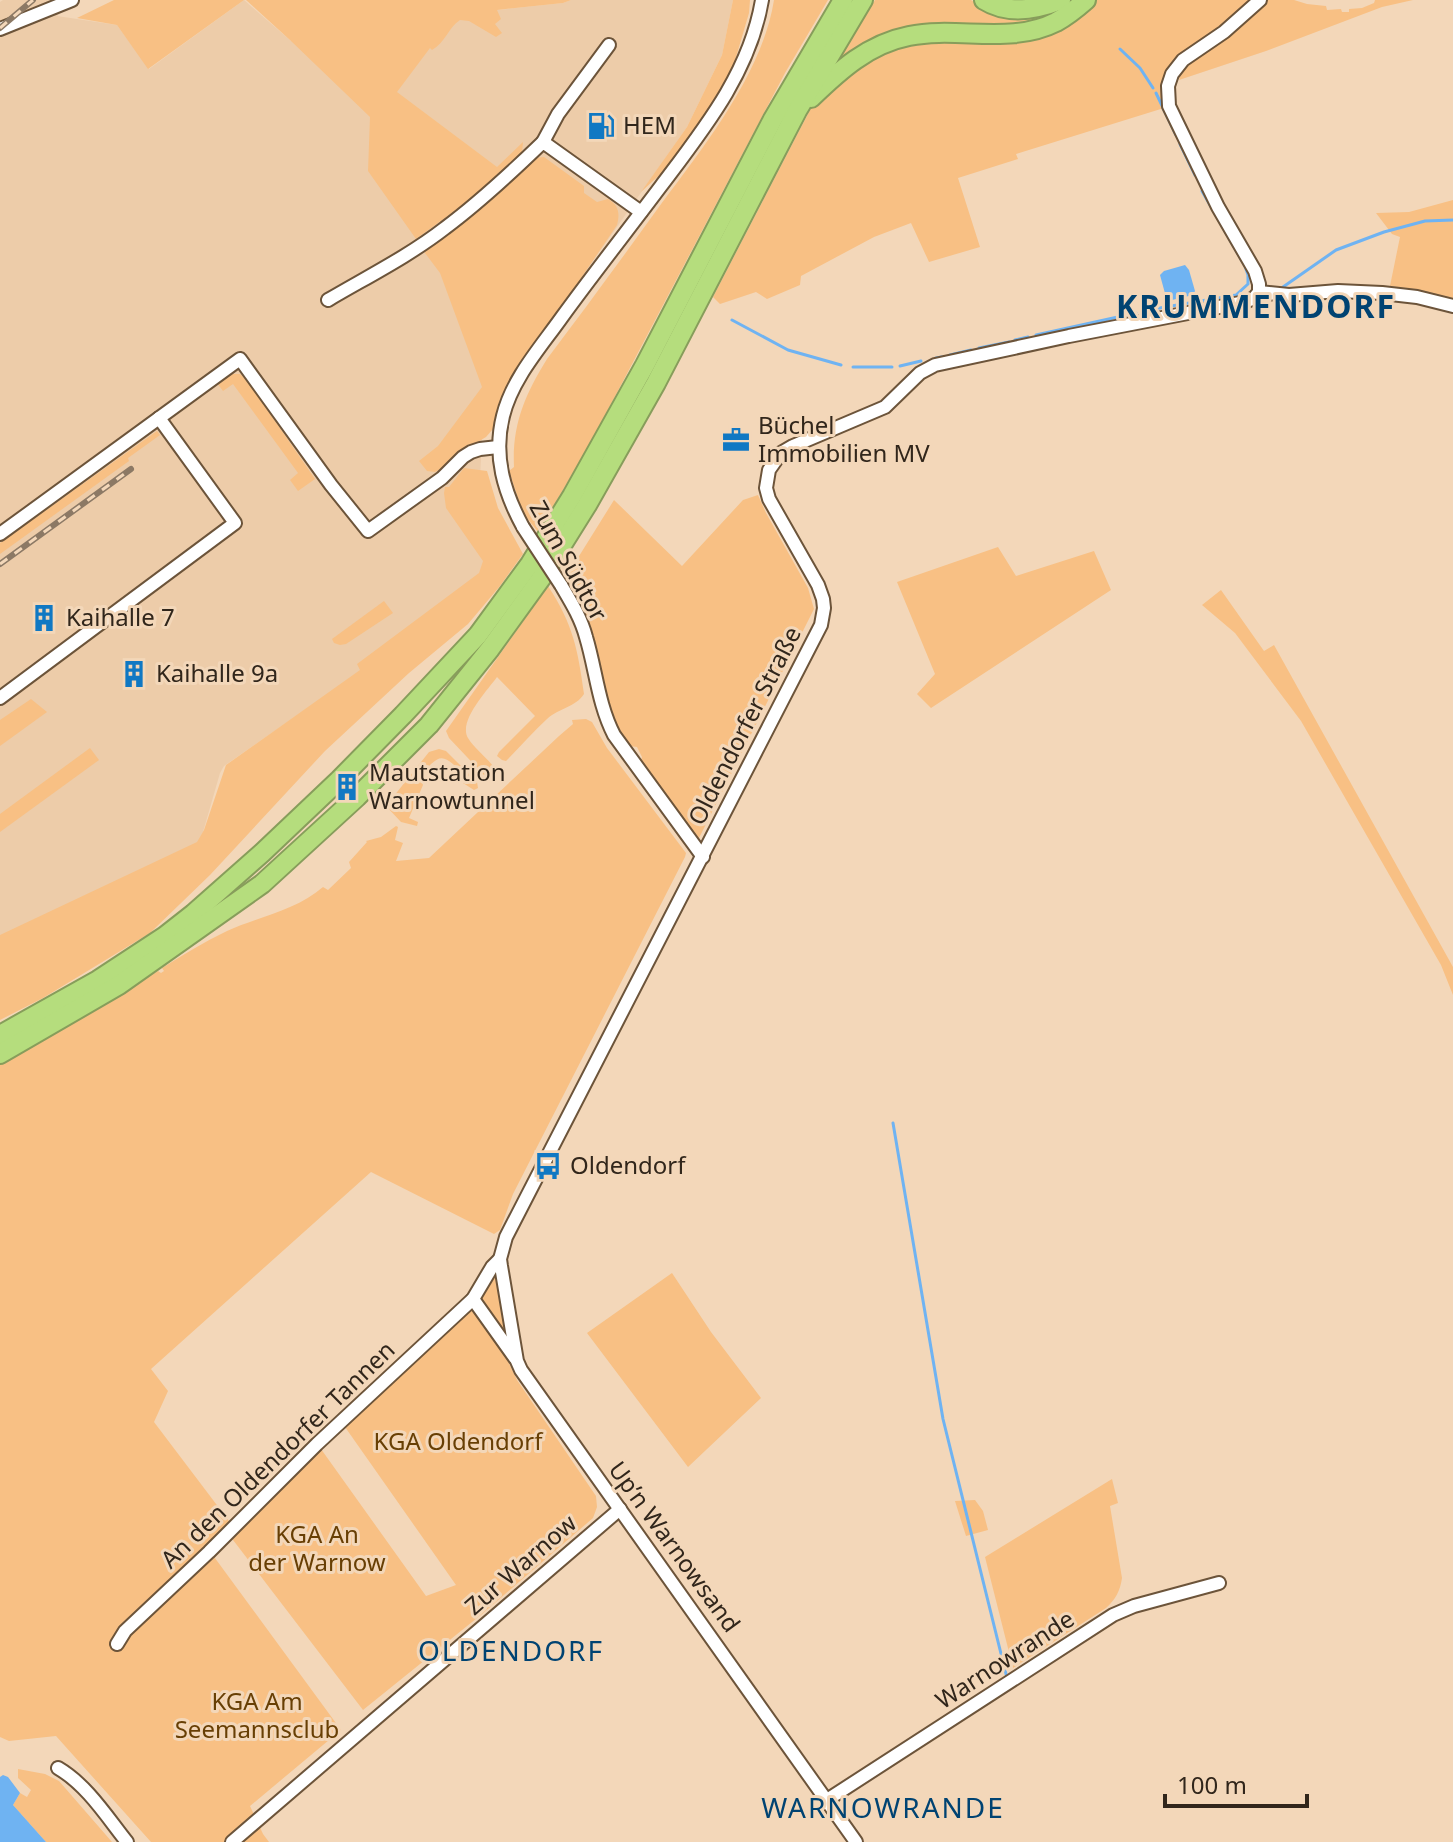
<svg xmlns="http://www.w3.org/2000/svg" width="1453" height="1842" font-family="'Noto Sans',sans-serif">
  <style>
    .built { fill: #edcca9 }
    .green { fill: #f8c084 }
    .water { fill: #6fb3f2 }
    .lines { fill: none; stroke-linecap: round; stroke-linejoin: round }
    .stream { stroke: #6fb3f2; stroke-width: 3 }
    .minor-casing { stroke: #6c543a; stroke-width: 16 }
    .highway-casing { stroke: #879d5b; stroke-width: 22 }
    .minor { stroke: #fff; stroke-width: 12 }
    .highway { stroke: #b5dd7d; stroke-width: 18 }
    .rail-casing { stroke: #8c7965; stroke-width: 6 }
    .rail { stroke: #f3d7b9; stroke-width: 3; stroke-dasharray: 9; stroke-linecap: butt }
    .minor-bridge-casing { stroke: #6c543a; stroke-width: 16; stroke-linecap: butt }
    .minor-bridge { stroke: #fff; stroke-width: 12 }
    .labels { text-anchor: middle; stroke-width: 6; stroke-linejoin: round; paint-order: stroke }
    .poi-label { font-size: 24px; fill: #31261b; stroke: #f3d7b9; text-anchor: start }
    .street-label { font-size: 24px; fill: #31261b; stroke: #f3d7b9 }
    .park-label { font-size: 24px; fill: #683f04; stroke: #f3d7b9 }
    .quarter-label { font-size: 28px; letter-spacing: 2px; fill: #004372; stroke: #f3d7b9 }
    .district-label { font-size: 32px; font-weight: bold; letter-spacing: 2px; fill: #004372; stroke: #f3d7b9 }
  </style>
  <rect width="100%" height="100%" fill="#f3d7b9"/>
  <polygon class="built" points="3,0 72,0 57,16 117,25 149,69 244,0 291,41 450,15 563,3 571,0 733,0 722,55 687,127 504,388 482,437 480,478 505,543 481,574 362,670 224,766 220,773 203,832 198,843 0,938 0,2"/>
  <g class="green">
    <polygon points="114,0 244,0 148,69 117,25 77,18"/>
    <path d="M246 0H571L563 3 497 10 501 19 495 24 502 33 496 37 469 21 460 20C448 28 445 43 432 50L430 48 397 92 497 167 523 142 522 153 514 163 485 189 416 239 368 171 370 117 291 41Z"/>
    <polygon points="733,0 750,0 749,13 734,64 709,112 666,169 641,192 687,127 722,55"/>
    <path d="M774 0H828L785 73 590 444 538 532 523 513 509 471 514 467C512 424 525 395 547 359 584 310 620 261 656 211 700 151 762 76 774 0Z"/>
    <path d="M875 0H971C1008 25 1042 19 1080 0L1031 27H934L829 71Z"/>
    <polygon points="1097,0 1248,0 1242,15 1183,60 1164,108 1016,154 1018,159 958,178 980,247 929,262 911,223 874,237 801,276 800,285 767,299 756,292 720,304 713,297 811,108 823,92 891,45 1068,24 1093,6"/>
    <polygon points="1267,0 1294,0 1307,4 1326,6 1327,10 1341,9 1342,12 1349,12 1349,9 1362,8 1374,3 1375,0 1413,0 1382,7 1266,51 1179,80 1180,74 1186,65 1227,35"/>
    <path d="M544 157 584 186V193L597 202 608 199C619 205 620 214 617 225L508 386 493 429 486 437 464 450 446 466 435 472 427 471 419 461 438 446 482 387 440 273 422 249 501 191 535 158Z"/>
    <polygon points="1453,200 1453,298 1390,286 1400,237 1392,234 1376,213 1409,212"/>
    <polygon points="231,374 240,374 246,379 315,479 298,491 290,480 298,473 233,384 223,391 217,383"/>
    <polygon points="157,431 160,435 128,458 129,461 0,554 0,543"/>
    <polygon points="464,468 487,471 498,508 523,554 500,586 468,624 409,673 325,751 210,875 150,933 43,998 0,1020 0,935 197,842 204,830 226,765 360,670 357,664 479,573 483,561 446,508 444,493 445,487 449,487"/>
    <polygon points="758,495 766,513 808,588 814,609 699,838 694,838 640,765 642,757 637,747 629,746 616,726 607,702 590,625 573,593 575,591 566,577 614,500 682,566 743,500"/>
    <polygon points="998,547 1016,576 1094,551 1111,590 931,708 917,694 935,674 897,582"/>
    <path d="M548 586C573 624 578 650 584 694 576 707 559 708 547 719 533 732 520 747 506 761L502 760 497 756 499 752 535 716 497 677C487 691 458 721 468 738 474 748 486 757 493 766L494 773 488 776 484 775 449 738 446 731Z"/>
    <polygon points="1221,590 1264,651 1274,645 1453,967 1453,995 1441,965 1301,721 1235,633 1202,605"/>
    <polygon points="384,601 393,613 346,644 340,645 334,643 332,639"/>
    <polygon points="31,699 47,712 0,746 0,720"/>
    <path d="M586 719 592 722 607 748 686 853 685 857 513 1194 500 1230 494 1234 371 1172 151 1369 168 1391 154 1422 235 1529 321 1449 426 1596 456 1585 345 1427 471 1306 505 1355 517 1380 596 1496 597 1507 593 1518 482 1614 363 1710 230 1536 212 1554 341 1730 250 1806 263 1834 269 1842H151L56 1736 9 1741 0 1737V1062L68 1026 158 971 161 973 164 971 162 968C183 955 204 942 227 931 258 917 297 910 323 887L328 890 351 868 349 862 367 842 366 841 381 837 396 826 398 827 395 840 403 843 396 861 429 858 559 736 573 724 572 720Z"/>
    <polygon points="90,748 99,760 0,832 0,814"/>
    <path d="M439 749 446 751 477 782 478 788 474 790 463 783 467 777C443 755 442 749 420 777L423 785 409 818 418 822 417 826 401 822 386 806 429 752Z"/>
    <polygon points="496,1271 508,1341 478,1296"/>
    <polygon points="672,1273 711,1332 761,1398 688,1467 587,1333"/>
    <path d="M1112 1479 1118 1503 1110 1506 1122 1578C1120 1591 1116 1599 1106 1608L1013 1668 985 1557Z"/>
    <polygon points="975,1500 983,1511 988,1530 966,1536 955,1501"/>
    <polygon points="18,1769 45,1774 59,1781 112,1842 46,1842 13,1805 20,1793 27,1797 31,1790 18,1778"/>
  </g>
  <g class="water">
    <polygon points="1185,265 1189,270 1195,291 1193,295 1172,300 1166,297 1160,275 1164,271"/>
    <polygon points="3,1775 8,1777 20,1793 13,1805 46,1842 0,1842 0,1777"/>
  </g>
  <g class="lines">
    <g class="stream">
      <polyline points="1120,49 1140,68 1153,88"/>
      <polyline points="1156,93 1176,135"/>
      <polyline points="1180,144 1195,175"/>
      <polyline points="1283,287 1336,250 1384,232 1425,221 1453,220"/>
      <polyline points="1148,310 1236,295 1248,284 1248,275 1245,266 1202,191"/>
      <polyline points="732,320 788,350 841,365"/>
      <polyline points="1036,335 1136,313"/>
      <polyline points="1015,340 1028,337"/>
      <polyline points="979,348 1009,342"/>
      <polyline points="950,355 971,350"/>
      <polyline points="936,358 942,357"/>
      <polyline points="900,366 921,361"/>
      <polyline points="853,367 892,367"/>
      <polyline points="893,1123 943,1419 1007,1678"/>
    </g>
    <g class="minor-casing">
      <g id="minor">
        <polyline points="0,29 72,0"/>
        <polyline points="543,142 558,114 609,45"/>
        <polyline points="1259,292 1259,284 1255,271 1218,207 1169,106 1168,86 1172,74 1183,60 1224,32 1260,0"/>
        <polyline points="1259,292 1289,295 1338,291 1382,293 1417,297 1453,306"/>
        <path d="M328 300C367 277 409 256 445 228 480 202 512 172 543 142L641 212"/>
        <path d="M523 527C504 492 493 456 503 416 512 379 540 348 562 317 594 273 628 230 661 186 704 129 750 72 762 0"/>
        <polyline points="0,534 240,359 331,485 368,531 442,478 463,457 471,452 480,449 498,447"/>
        <path d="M561 585C571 602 581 618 586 637 596 670 598 704 614 735L703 857"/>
        <polyline points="0,698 235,523 159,418"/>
        <polyline points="473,1299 515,1358"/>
        <polyline points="117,1644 125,1631 209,1552 317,1444 473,1299 492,1267 500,1259"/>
        <path d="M58 1768C87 1785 107 1817 127 1842"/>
        <polyline points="827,1800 1113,1615 1134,1606 1219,1583"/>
        <polyline points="232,1842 620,1509"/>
        <polyline points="856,1842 521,1370 517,1361 501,1266 500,1259 506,1237 821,625 824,608 823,599 818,585 769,499 766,488 769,470 781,453 793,446 885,407 920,373 935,365 1069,336 1245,302 1254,298 1259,292"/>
      </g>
    </g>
    <g class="highway-casing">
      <g id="highway">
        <path d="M984 0C1008 15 1036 10 1061 0"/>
        <path d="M811 98C839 71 868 44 909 36 957 26 1011 45 1056 22 1067 16 1077 8 1086 0"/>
        <polyline points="0,1035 98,980 165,936 193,914 262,853 339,780 403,715 478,635 530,564 572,496 645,365 773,119 843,0"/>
        <polyline points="0,1054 119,985 262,884 357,797 429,725 490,649 542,577 587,505 656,383 797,111 863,0"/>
      </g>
    </g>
    <use href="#minor" class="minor"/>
    <use href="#highway" class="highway"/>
    <g class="rail-casing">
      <g id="rail">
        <polyline points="0,28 33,0"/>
        <polyline points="0,564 131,469"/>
      </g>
    </g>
    <use href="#rail" class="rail"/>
    <g class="minor-bridge-casing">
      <polyline id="minor-bridge" points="523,527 561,585"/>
    </g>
    <use href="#minor-bridge" class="minor-bridge"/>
  </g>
  <defs>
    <g id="fuel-bare" transform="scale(2.16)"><path d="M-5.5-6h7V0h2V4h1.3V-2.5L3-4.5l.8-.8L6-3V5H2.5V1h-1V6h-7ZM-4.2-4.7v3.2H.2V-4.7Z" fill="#1078c3" stroke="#f3d7b9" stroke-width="2.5" paint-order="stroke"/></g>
    <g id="office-bare" transform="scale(2.16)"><path d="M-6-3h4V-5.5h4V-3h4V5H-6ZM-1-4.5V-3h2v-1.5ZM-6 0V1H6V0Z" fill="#1078c3" stroke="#f3d7b9" stroke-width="2.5" paint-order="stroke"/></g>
    <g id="building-bare" transform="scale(2.16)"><path d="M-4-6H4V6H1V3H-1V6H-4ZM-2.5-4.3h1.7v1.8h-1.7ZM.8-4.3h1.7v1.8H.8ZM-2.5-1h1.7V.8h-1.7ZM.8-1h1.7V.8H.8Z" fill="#1078c3" stroke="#f3d7b9" stroke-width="2.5" paint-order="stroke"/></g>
    <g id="bus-bare" transform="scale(2.16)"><path d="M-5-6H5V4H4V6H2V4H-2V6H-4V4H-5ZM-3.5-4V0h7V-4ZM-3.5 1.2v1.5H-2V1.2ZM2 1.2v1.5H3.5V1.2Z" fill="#1078c3" stroke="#f3d7b9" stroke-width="2.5" paint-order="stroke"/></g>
  </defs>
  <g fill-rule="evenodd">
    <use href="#fuel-bare" x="601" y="126"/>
    <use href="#office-bare" x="736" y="440"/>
    <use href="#building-bare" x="44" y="618"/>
    <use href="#building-bare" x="134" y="674"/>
    <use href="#building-bare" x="347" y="787"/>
    <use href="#bus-bare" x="548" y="1166"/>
  </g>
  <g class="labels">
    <g class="poi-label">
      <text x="623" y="134">HEM</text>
      <text x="758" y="434">Büchel<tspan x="758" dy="28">Immobilien MV</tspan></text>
      <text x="66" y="626">Kaihalle 7</text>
      <text x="156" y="682">Kaihalle 9a</text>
      <text x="369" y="781">Mautstation<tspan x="369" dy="28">Warnowtunnel</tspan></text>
      <text x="570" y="1174">Oldendorf</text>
    </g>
    <g class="street-label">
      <text transform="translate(568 561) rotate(61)" y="8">Zum Südtor</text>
      <text transform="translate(745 726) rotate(-63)" y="8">Oldendorfer Straße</text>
      <text transform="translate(278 1455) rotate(-44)" y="8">An den Oldendorfer Tannen</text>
      <text transform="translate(674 1547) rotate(54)" y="8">Up’n Warnowsand</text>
      <text transform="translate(521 1565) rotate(-41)" y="8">Zur Warnow</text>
      <text transform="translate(1005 1660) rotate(-33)" y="8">Warnowrande</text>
    </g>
    <g class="park-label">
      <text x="458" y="1450">KGA Oldendorf</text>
      <text x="317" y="1543">KGA An<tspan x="317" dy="28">der Warnow</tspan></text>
      <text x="257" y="1710">KGA Am<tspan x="257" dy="28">Seemannsclub</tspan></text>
    </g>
    <g class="quarter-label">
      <text x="511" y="1661">OLDENDORF</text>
      <text x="883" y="1818">WARNOWRANDE</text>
    </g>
    <g class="district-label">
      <text x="1256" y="318">KRUMMENDORF</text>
    </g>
  </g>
  <path d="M1165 1794v12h142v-12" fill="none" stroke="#31261b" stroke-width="4"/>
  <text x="1177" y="1794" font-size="24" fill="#31261b" stroke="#f3d7b9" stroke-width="6" paint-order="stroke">100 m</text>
</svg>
